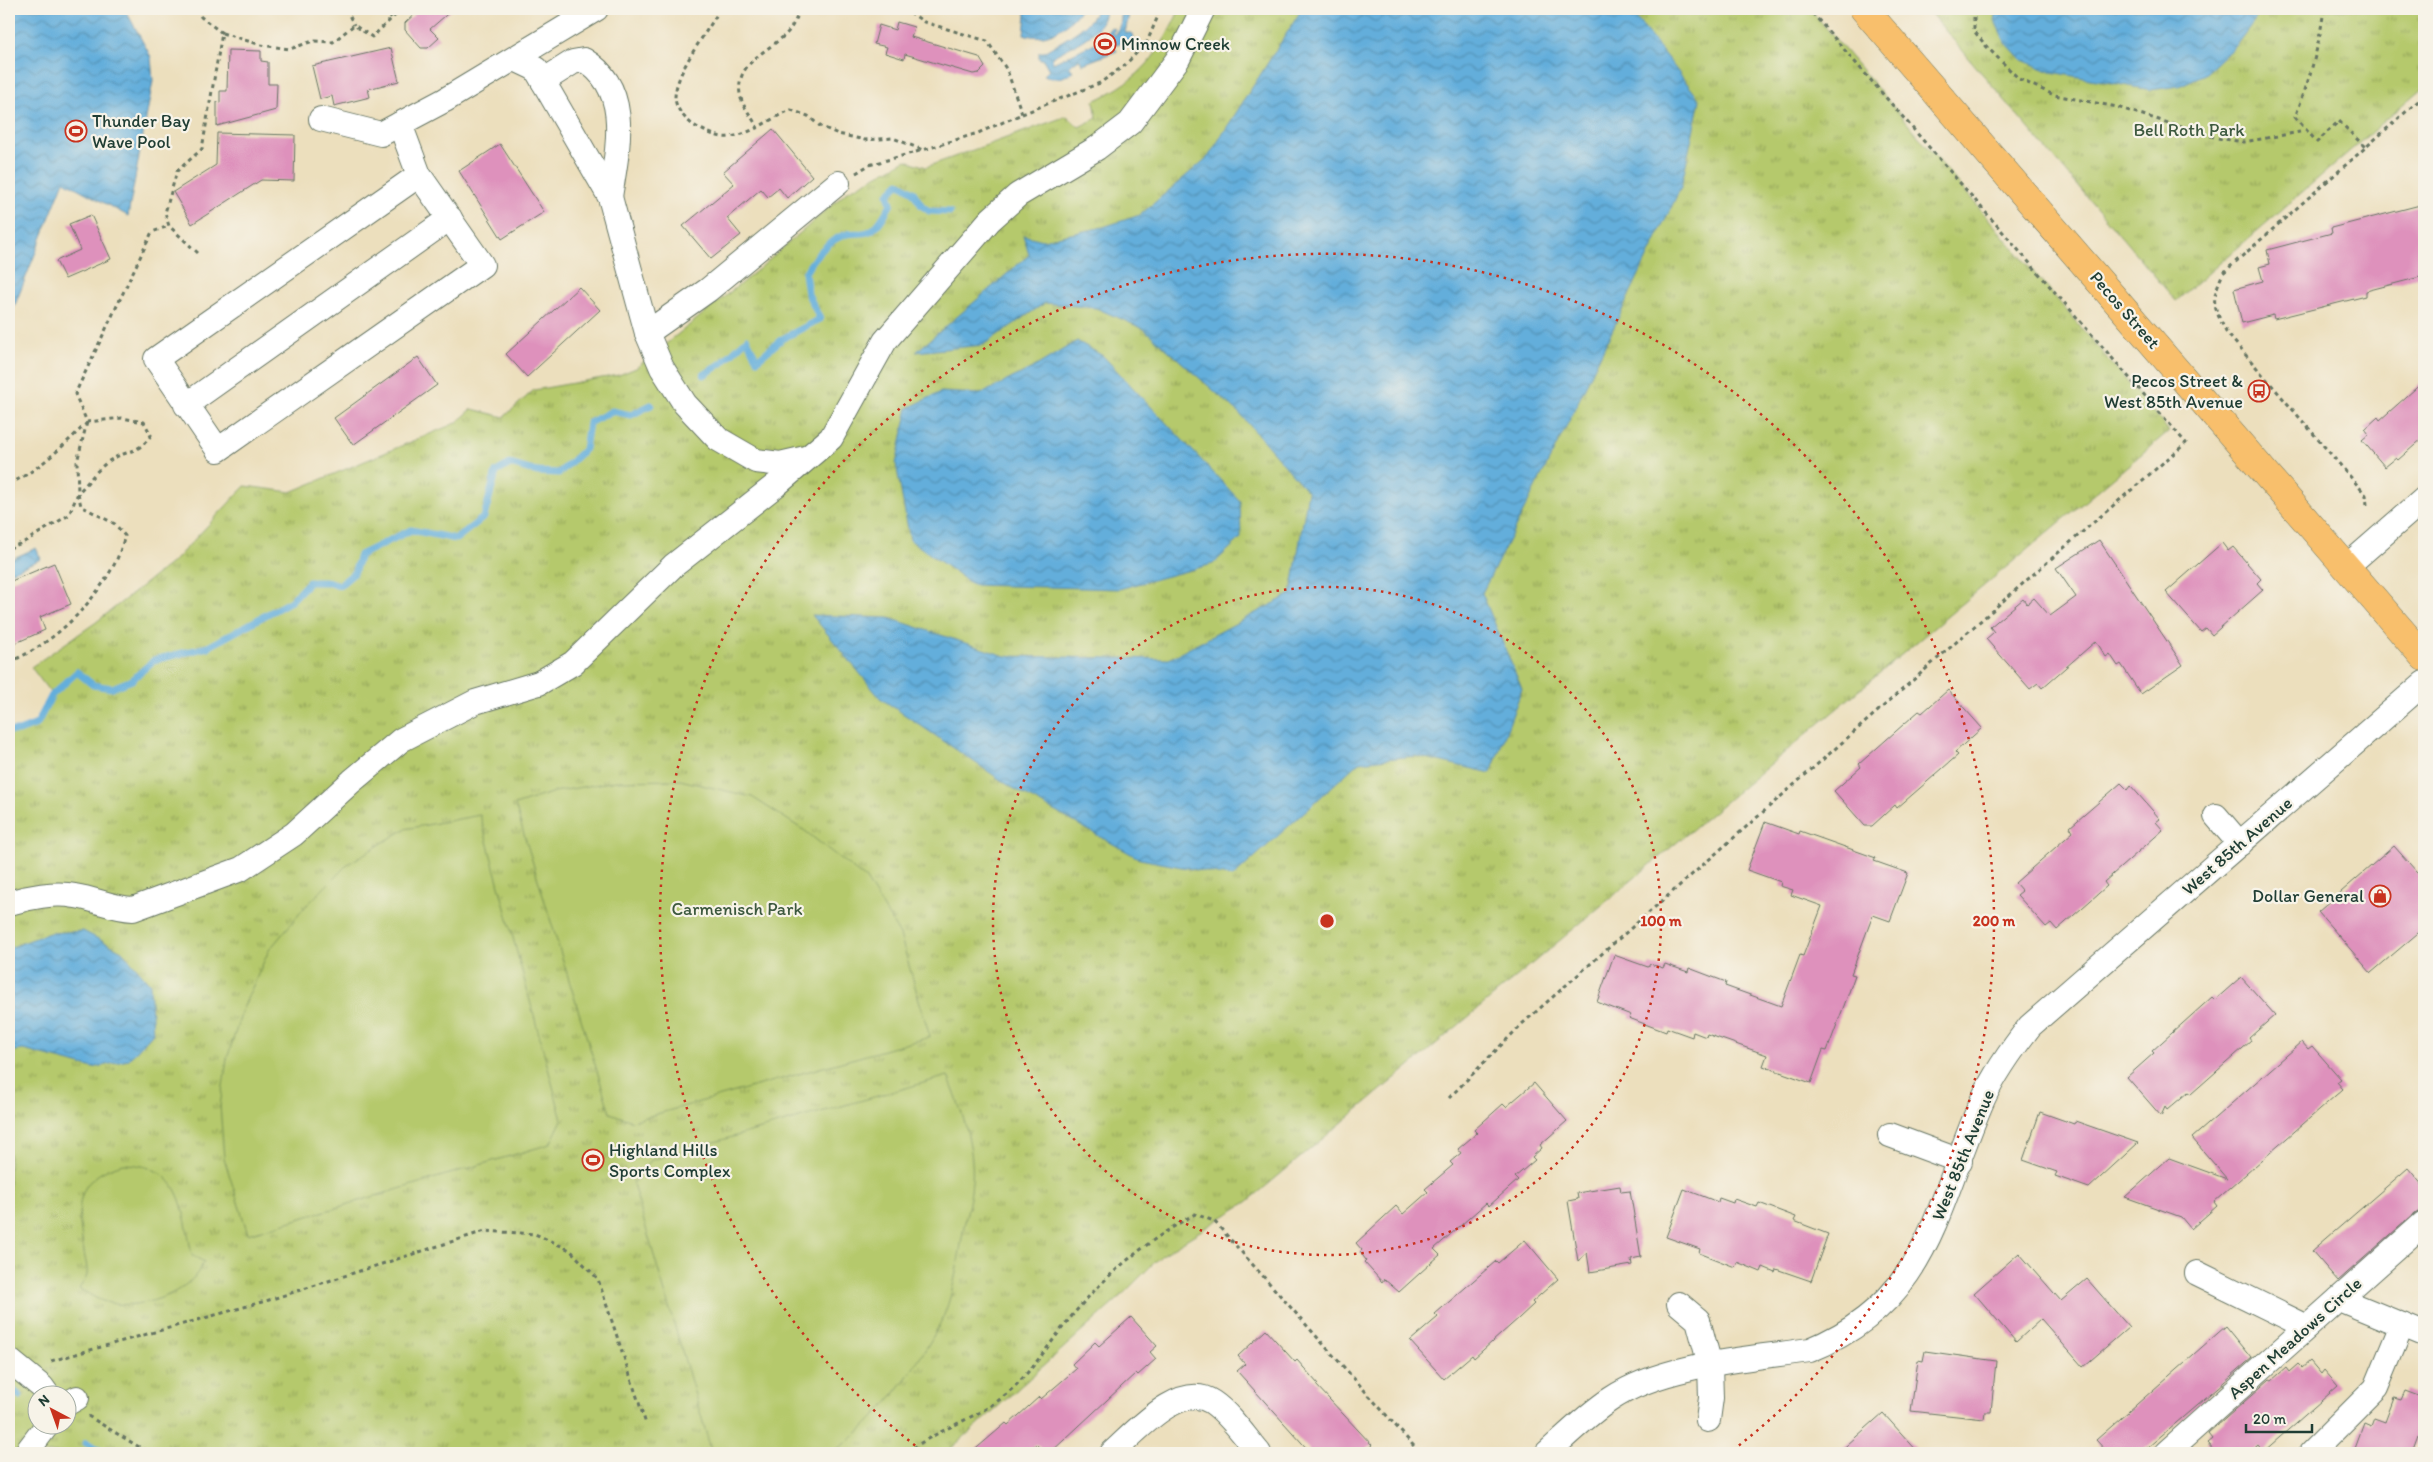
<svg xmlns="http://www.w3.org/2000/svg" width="2433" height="1462" font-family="Itim,sans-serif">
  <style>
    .grass { fill: url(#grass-tufts); stroke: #6a8350; fill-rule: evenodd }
    .pitch { fill: #b5c96c; stroke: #6a8350 }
    .water { fill: url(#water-waves); stroke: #417688 }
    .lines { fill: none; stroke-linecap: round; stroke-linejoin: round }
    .stream { stroke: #63aedb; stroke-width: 7 }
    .building { fill: #de91bc }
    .minor-casing { stroke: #677664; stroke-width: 26 }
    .major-casing { stroke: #677664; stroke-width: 29 }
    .path { stroke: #677664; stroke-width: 3; stroke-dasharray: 4 4; stroke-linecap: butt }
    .minor { stroke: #fff; stroke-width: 24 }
    .major { stroke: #f8bf6c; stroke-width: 28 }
    .ring { fill: none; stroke: #c8321e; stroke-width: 2.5; stroke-dasharray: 2.5 5 }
    .labels { text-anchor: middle; stroke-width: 4.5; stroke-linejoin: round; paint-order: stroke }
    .poi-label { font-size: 18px; fill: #1f3d34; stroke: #f7f3e8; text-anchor: start }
    .park-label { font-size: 18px; fill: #3d593f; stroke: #f7f3e8 }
    .street-label { font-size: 18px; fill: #1f3d34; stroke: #f7f3e8 }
    .centre { fill: #c8321e; stroke: #f7f3e8; stroke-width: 2.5 }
    .ring-label { font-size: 15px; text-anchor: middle; font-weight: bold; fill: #c8321e; stroke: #f7f3e8; stroke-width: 4.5; stroke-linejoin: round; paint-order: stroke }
  </style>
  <defs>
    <pattern id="grass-tufts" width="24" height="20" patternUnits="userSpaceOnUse" patternTransform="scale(1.25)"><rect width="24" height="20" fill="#b5c96c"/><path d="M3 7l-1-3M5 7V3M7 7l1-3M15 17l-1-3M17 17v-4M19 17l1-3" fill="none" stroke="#93a45a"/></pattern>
    <pattern id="water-waves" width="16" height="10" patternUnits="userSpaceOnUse" patternTransform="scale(1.25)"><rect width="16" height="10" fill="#63aedb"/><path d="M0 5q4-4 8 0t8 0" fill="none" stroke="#518fb2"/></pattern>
  </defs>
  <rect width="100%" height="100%" fill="#f7f3e8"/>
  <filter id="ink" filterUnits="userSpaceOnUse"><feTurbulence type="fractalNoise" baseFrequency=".02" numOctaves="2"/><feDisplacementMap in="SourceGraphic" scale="10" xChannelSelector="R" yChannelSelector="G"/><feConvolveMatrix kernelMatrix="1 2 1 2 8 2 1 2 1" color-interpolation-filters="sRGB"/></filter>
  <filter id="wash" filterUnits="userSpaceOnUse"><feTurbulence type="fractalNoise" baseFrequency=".0096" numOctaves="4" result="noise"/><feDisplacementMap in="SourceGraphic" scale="20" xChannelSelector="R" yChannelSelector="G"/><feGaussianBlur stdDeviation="1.12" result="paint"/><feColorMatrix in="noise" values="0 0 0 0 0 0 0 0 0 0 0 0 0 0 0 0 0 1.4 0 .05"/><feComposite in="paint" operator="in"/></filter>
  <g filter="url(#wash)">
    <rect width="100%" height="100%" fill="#ecdfbd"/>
    <g class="grass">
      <path d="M1180 9H1810L2169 431 1247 1202 1163 1254 1116 1301 946 1453H9V731H19L37 724 52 695 31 667 95 623 175 560 245 486 291 492 456 423 472 409 504 417 534 390 619 375 636 368 760 268 848 191 906 160 926 167 1067 116 1079 127 1097 118 1094 101C1144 77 1157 57 1180 9ZM38 1394H68V1424H38Z"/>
      <polygon points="1927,9 2424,9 2424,87 2176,301"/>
    </g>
    <g class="pitch">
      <polygon points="680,780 752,797 805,831 866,879 900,935 930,1037 632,1121 610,1113 515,805 554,792 616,781"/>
      <polygon points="480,815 562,1120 550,1144 248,1234 224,1158 220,1106 227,1059 243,1008 269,950 305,907 348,864 405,829"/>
      <path d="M948 1076C961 1109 975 1145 972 1182 971 1197 967 1212 964 1226 959 1255 955 1288 944 1315 925 1358 872 1431 830 1453H712L633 1184 651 1160Z"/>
      <path d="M123 1164C184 1165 182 1208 192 1255L204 1262C200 1268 196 1277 190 1281 168 1301 128 1311 100 1300 93 1297 86 1292 79 1289 81 1285 86 1280 87 1275 88 1269 85 1259 84 1252 77 1208 71 1179 123 1164Z"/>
    </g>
    <g class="water">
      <polygon points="9,9 125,9 151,57 153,81 128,216 64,181 9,320"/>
      <path d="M1023 9H1081C1068 27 1046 43 1024 34L1026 14Z"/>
      <path d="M1096 9H1105C1104 35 1072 45 1052 57L1053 63 1101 40 1111 27 1115 29 1112 34 1114 35C1120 27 1124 18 1118 9H1135L1136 12 1129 14 1125 33H1132L1133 40 1113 45 1117 51 1083 64 1079 59 1069 66 1073 71C1063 79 1055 80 1044 75L1049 70 1043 59H1039V52H1044C1060 41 1092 27 1096 9Z"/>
      <polygon points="1302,9 1629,9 1700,100 1681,187 1568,423 1482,593 1522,689 1491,773 1416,756 1359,762 1233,877 1140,859 1011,787 880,698 812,615 889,618 1005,656 1169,659 1291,594 1308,492 1239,413 1144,329 1096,308 1045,303 983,345 916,352 1029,255 1023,235 1043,240 1103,227 1140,215 1208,157"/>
      <polygon points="1997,9 2263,9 2237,44 2205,74 2179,86 2151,90 2051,72 2022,60 2005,42 1995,21"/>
      <polygon points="1077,341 1103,356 1240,501 1241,538 1213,564 1119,589 973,585 910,540 896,464 908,408 941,392 981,394 1036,366"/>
      <polygon points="36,548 41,559 9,573 9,560"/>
      <polygon points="83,931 122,951 150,984 153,1033 128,1060 93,1068 23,1050 9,1052 9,948 49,933"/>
    </g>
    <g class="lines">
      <g class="stream">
        <path d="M704 375 722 363 747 339 757 360 782 339 820 319 808 294 805 273C814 257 829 239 847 234 855 232 863 235 870 231 879 227 886 212 891 204L888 194 899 183 913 192 922 206 929 211 950 212"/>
        <polyline points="9,731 19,731 37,724 52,695 77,672 93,685 112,688 132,680 154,660 208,647 291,601 309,582 329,582 340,585 354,573 360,555 411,530 456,539 484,517 496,472 510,464 537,472 559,473 585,449 589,423 612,411 631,415 651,405"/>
        <polyline points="9,1387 20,1396"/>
        <polyline points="86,1443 107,1453"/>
      </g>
    </g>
    <g id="blocks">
      <g class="building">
        <polygon points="420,9 453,9 430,29 439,38 428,48 421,48 405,30 405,23"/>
        <polygon points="897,22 914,27 911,37 979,57 985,67 979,73 973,74 905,54 904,59 885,53 887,47 874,44 879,25 895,30"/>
        <polygon points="391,48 399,81 368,89 370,97 334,106 332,96 320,99 312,66"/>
        <polygon points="228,50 261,51 261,61 268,62 268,84 277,84 276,110 217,126 217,102 220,103 220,91 227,91"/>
        <polygon points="773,129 812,176 787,198 779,188 768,197 761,189 727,218 741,235 711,259 683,226 734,184 723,172"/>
        <polygon points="217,133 295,135 294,181 261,180 192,224 173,192 216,165"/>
        <polygon points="500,144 544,212 502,239 459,171"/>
        <polygon points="2424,204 2424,276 2366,291 2366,296 2274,319 2273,315 2242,323 2234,289 2263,281 2259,267 2270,264 2267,250 2332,233 2331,228"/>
        <polygon points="91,215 111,259 65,279 56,261 80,250 69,224"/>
        <polygon points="579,287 600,310 527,377 506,354"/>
        <polygon points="418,357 437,385 353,445 334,418"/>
        <polygon points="2424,381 2424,437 2398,460 2396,458 2385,467 2362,440 2369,434 2365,429 2378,417 2380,420"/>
        <polygon points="2099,540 2183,665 2141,694 2121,664 2118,666 2110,654 2106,657 2096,641 2042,688 2038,683 2030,689 1986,639 1994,632 1990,627 2023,599 2027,604 2034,598 2050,616 2076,597 2056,568"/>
        <polygon points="2222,543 2228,551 2233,547 2261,579 2257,583 2263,590 2212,635 2206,628 2201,632 2166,592"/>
        <polygon points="54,563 71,604 40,617 45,630 9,646 9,582"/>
        <polygon points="1948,690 1982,728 1955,752 1958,755 1897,808 1895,805 1872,826 1865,826 1834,791 1861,767 1859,764 1904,724 1919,711 1922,713"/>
        <polygon points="2121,783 2128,790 2131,786 2160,819 2156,822 2163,830 2104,882 2107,886 2057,930 2051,923 2046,927 2017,895 2022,891 2015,883 2073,832 2070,827"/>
        <polygon points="1765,822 1799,834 1800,831 1876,858 1874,861 1908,873 1890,921 1873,915 1851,974 1855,975 1848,995 1827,1051 1823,1050 1811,1083 1763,1066 1767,1055 1707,1034 1706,1037 1693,1032 1692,1037 1667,1028 1666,1032 1629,1018 1631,1015 1597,1002 1614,955 1648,967 1650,964 1663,968 1665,964 1688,972 1689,968 1726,982 1725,986 1781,1006 1800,955 1803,956 1822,906 1791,895 1793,890 1780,886 1781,882 1747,870"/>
        <polygon points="2394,846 2424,880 2424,928 2371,973 2318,912"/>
        <polygon points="2241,977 2275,1015 2249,1038 2251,1041 2191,1094 2188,1092 2167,1110 2165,1107 2161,1116 2127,1077 2154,1053 2152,1051 2212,997 2215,1000"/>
        <polygon points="2302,1042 2308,1049 2312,1046 2341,1079 2337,1082 2343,1089 2214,1202 2217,1206 2191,1229 2181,1217 2125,1197 2169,1158 2227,1179 2192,1138"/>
        <polygon points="1534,1083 1567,1121 1540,1145 1542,1148 1532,1157 1535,1160 1515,1177 1518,1180 1489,1206 1486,1203 1434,1249 1440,1255 1399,1292 1384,1279 1382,1282 1364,1262 1366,1260 1360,1252 1362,1250 1356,1243 1396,1206 1403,1214 1428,1192 1425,1189 1453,1165 1450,1162 1461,1153 1458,1149 1477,1133 1474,1130 1503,1104 1506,1107"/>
        <polygon points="2040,1112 2074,1124 2075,1121 2138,1143 2089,1188 2055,1176 2057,1172 2023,1160"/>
        <polygon points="2408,1168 2424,1187 2424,1207 2415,1213 2338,1281 2312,1251"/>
        <polygon points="1620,1186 1621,1192 1630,1191 1641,1257 1631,1259 1632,1265 1590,1272 1587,1253 1578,1261 1568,1201 1578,1199 1577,1193"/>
        <polygon points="1684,1189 1718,1202 1719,1198 1733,1203 1734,1199 1757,1207 1759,1203 1796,1217 1794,1221 1828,1234 1811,1281 1776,1269 1775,1272 1763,1267 1761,1272 1737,1262 1735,1267 1699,1253 1700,1249 1666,1237"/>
        <polygon points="1525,1240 1558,1279 1532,1302 1534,1304 1519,1318 1474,1358 1472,1355 1444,1379 1410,1341 1438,1317 1435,1314 1450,1301 1496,1261 1498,1263"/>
        <polygon points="2019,1253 2061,1301 2087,1279 2129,1327 2083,1367 2041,1319 2016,1342 1974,1293"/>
        <polygon points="1131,1317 1157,1346 1150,1352 1156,1359 1138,1375 1136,1373 1050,1453 1045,1453 1036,1444 1026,1453 971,1453 1006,1423 1008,1425 1039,1397 1041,1399 1076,1369 1072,1364 1095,1342 1099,1346"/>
        <polygon points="2226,1326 2252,1358 2141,1453 2108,1453 2096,1440"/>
        <polygon points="1266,1330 1295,1362 1297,1360 1318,1384 1316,1385 1372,1445 1363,1453 1311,1453 1237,1371 1245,1364 1238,1356"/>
        <polygon points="1925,1351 1996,1361 1991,1412 1985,1412 1984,1419 1911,1411 1918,1360 1923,1361"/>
        <polygon points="2310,1361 2321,1374 2324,1370 2338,1386 2263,1452 2258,1446 2250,1453 2216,1453 2207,1443 2212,1439 2208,1434 2270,1379 2272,1380 2286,1368 2289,1372 2298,1364 2302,1368"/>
        <polygon points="2405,1391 2424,1398 2424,1437 2419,1434 2412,1453 2353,1453 2364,1423 2371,1426 2374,1418 2385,1422 2394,1398 2401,1400"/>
        <polygon points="1883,1413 1919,1453 1838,1453"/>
      </g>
    </g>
  </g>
  <g filter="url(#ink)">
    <use href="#blocks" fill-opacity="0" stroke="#677664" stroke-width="1"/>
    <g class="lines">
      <g class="minor-casing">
        <g id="minor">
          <polyline points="515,59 536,69 610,197 647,333 662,368 685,404 718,439 756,461 780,464 806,458"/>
          <path d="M543 81 573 62 584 60C633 89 617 151 610 197"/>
          <polyline points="321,119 381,134 445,100 596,9"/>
          <polyline points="400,124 419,175 482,265 218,450 156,359 419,175"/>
          <polyline points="647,333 708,290 838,183"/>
          <polyline points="186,405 450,218"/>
          <polyline points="2346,567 2424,499"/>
          <polyline points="2216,816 2240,844"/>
          <path d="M9 903C28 897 55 892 75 896 95 899 113 908 133 909L241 869 294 834 352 781 401 740 475 702 539 683 573 663 673 566 776 485 831 438 885 341 990 220 1018 195 1097 148 1130 123 1178 59 1203 9"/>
          <polyline points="1890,1135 1960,1161"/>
          <polyline points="2197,1273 2307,1327"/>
          <polyline points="2339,1299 2424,1334"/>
          <polyline points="1679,1304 1698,1320 1710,1365 1711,1398 1708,1420"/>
          <polyline points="9,1360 42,1387 47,1394"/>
          <polyline points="68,1403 77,1398"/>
          <polyline points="26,1453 48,1424"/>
          <path d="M1112 1453C1134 1434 1180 1380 1212 1402 1230 1414 1245 1437 1259 1453"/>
          <path d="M1547 1453C1567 1435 1588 1414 1611 1399 1663 1364 1748 1359 1810 1350 1931 1301 1936 1204 1983 1099 1995 1073 2012 1049 2030 1026L2424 683"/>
          <polyline points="2166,1453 2424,1223"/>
          <polyline points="2311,1453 2376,1388 2402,1325"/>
        </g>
      </g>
      <g class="major-casing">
        <polyline id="major" points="1864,9 2424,657"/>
      </g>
      <g class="path">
        <polyline points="196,9 201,17 222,33"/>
        <polyline points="346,9 354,25"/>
        <polyline points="383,9 392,18"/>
        <path d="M720 9C707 33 676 70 675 97 675 108 685 119 693 125 702 130 719 139 729 137 753 134 770 118 791 110L808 116 820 126 838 134 865 140 893 138 923 150 978 133 1022 114 1007 70 987 41 924 22 905 9"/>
        <polyline points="1974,9 1974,31 1987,47 2019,79 2054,95 2117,107 2217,138 2244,142 2300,132"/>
        <path d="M2324 9C2319 47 2309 82 2295 117L2317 142 2339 121 2366 148"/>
        <polyline points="1022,114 1100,83 1125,65 1147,42 1158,16 1155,9"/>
        <path d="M758 129C753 117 742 107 740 94 735 62 770 51 788 32 793 26 797 16 802 9"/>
        <polyline points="856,173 869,165 923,150"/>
        <polyline points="198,253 169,226 165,213 177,171 202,149 222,33 261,45 290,49 313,41 333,42 354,25 372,37 402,9"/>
        <path d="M9 484C39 470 63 446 87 423"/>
        <path d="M2367 505 2366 495 2226 332C2213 304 2210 303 2223 273L2424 96"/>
        <polyline points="9,548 24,542 69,515 78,493 77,462 87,422"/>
        <path d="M9 662C53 644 91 607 114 565 119 556 122 545 125 536L115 524 81 506 78 493C87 484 95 472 105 464 123 449 138 456 151 435L144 422 122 418 87 422 75 394 152 232 169 226"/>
        <polyline points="1449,1098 1522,1024 2044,565 2186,443 1809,9"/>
        <polyline points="51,1361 269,1300 485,1231 535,1234 570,1250 598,1279 646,1424"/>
        <polyline points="88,1416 149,1453"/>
        <path d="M907 1453C932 1432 972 1420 999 1400 1029 1377 1047 1346 1071 1317 1106 1274 1147 1241 1195 1214L1214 1221 1420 1453"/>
      </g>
      <use href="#minor" class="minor"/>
      <use href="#major" class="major"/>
    </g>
  </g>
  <g class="ring">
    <circle cx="1327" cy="921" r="334"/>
    <path d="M921 1450A667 667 0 1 1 1733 1450"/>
  </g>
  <defs>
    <g id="stadium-ring" transform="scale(1.125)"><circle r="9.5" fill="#f7f3e8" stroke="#c8321e" stroke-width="1.5"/><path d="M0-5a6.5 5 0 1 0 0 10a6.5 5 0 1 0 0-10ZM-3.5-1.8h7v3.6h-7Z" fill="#c8321e"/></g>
    <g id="bus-ring" transform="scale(1.125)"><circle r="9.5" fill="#f7f3e8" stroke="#c8321e" stroke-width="1.5"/><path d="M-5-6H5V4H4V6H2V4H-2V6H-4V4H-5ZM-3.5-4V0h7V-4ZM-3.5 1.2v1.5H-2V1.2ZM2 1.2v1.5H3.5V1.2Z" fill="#c8321e"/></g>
    <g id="shop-ring" transform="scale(1.125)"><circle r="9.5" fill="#f7f3e8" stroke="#c8321e" stroke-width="1.5"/><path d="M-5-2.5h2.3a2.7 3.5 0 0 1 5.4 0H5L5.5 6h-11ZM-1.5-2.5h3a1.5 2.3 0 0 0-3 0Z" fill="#c8321e"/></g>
  </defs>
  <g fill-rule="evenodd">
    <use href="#stadium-ring" x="1105" y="44"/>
    <use href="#stadium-ring" x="76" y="131"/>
    <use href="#bus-ring" x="2259" y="391"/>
    <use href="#shop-ring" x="2380" y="896"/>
    <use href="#stadium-ring" x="593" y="1160"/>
  </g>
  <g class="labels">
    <g class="poi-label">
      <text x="1121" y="50">Minnow Creek</text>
      <text x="92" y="127">Thunder Bay<tspan x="92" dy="21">Wave Pool</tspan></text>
      <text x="2243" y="387" text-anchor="end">Pecos Street &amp;<tspan x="2243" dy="21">West 85th Avenue</tspan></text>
      <text x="2364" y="902" text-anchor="end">Dollar General</text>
      <text x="609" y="1156">Highland Hills<tspan x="609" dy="21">Sports Complex</tspan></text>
    </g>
    <g class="park-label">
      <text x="2189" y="136">Bell Roth Park</text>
      <text x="737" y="915">Carmenisch Park</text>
    </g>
    <g class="street-label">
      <text transform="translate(2125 310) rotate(49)" y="6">Pecos Street</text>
      <text transform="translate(2237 846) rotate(-41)" y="6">West 85th Avenue</text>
      <text transform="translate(1963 1155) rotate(-68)" y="6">West 85th Avenue</text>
      <text transform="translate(2295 1338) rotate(-42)" y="6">Aspen Meadows Circle</text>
    </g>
  </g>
  <circle cx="1327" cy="921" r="8" class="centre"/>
  <g class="ring-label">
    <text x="1661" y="926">100 m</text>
    <text x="1994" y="926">200 m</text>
  </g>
  <rect width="2433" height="1462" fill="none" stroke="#f7f3e8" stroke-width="30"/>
  <g transform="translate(52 1410) rotate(319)"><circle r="24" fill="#f7f3e8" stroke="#a1aaa0"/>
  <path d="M0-4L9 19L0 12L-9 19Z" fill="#c8321e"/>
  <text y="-8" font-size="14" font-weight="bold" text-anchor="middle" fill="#1f3d34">N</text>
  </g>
  <path d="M2246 1424v8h66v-8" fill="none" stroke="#1f3d34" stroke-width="2.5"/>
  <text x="2253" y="1424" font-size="15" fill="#1f3d34" stroke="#f7f3e8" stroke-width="4" paint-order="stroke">20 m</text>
</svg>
